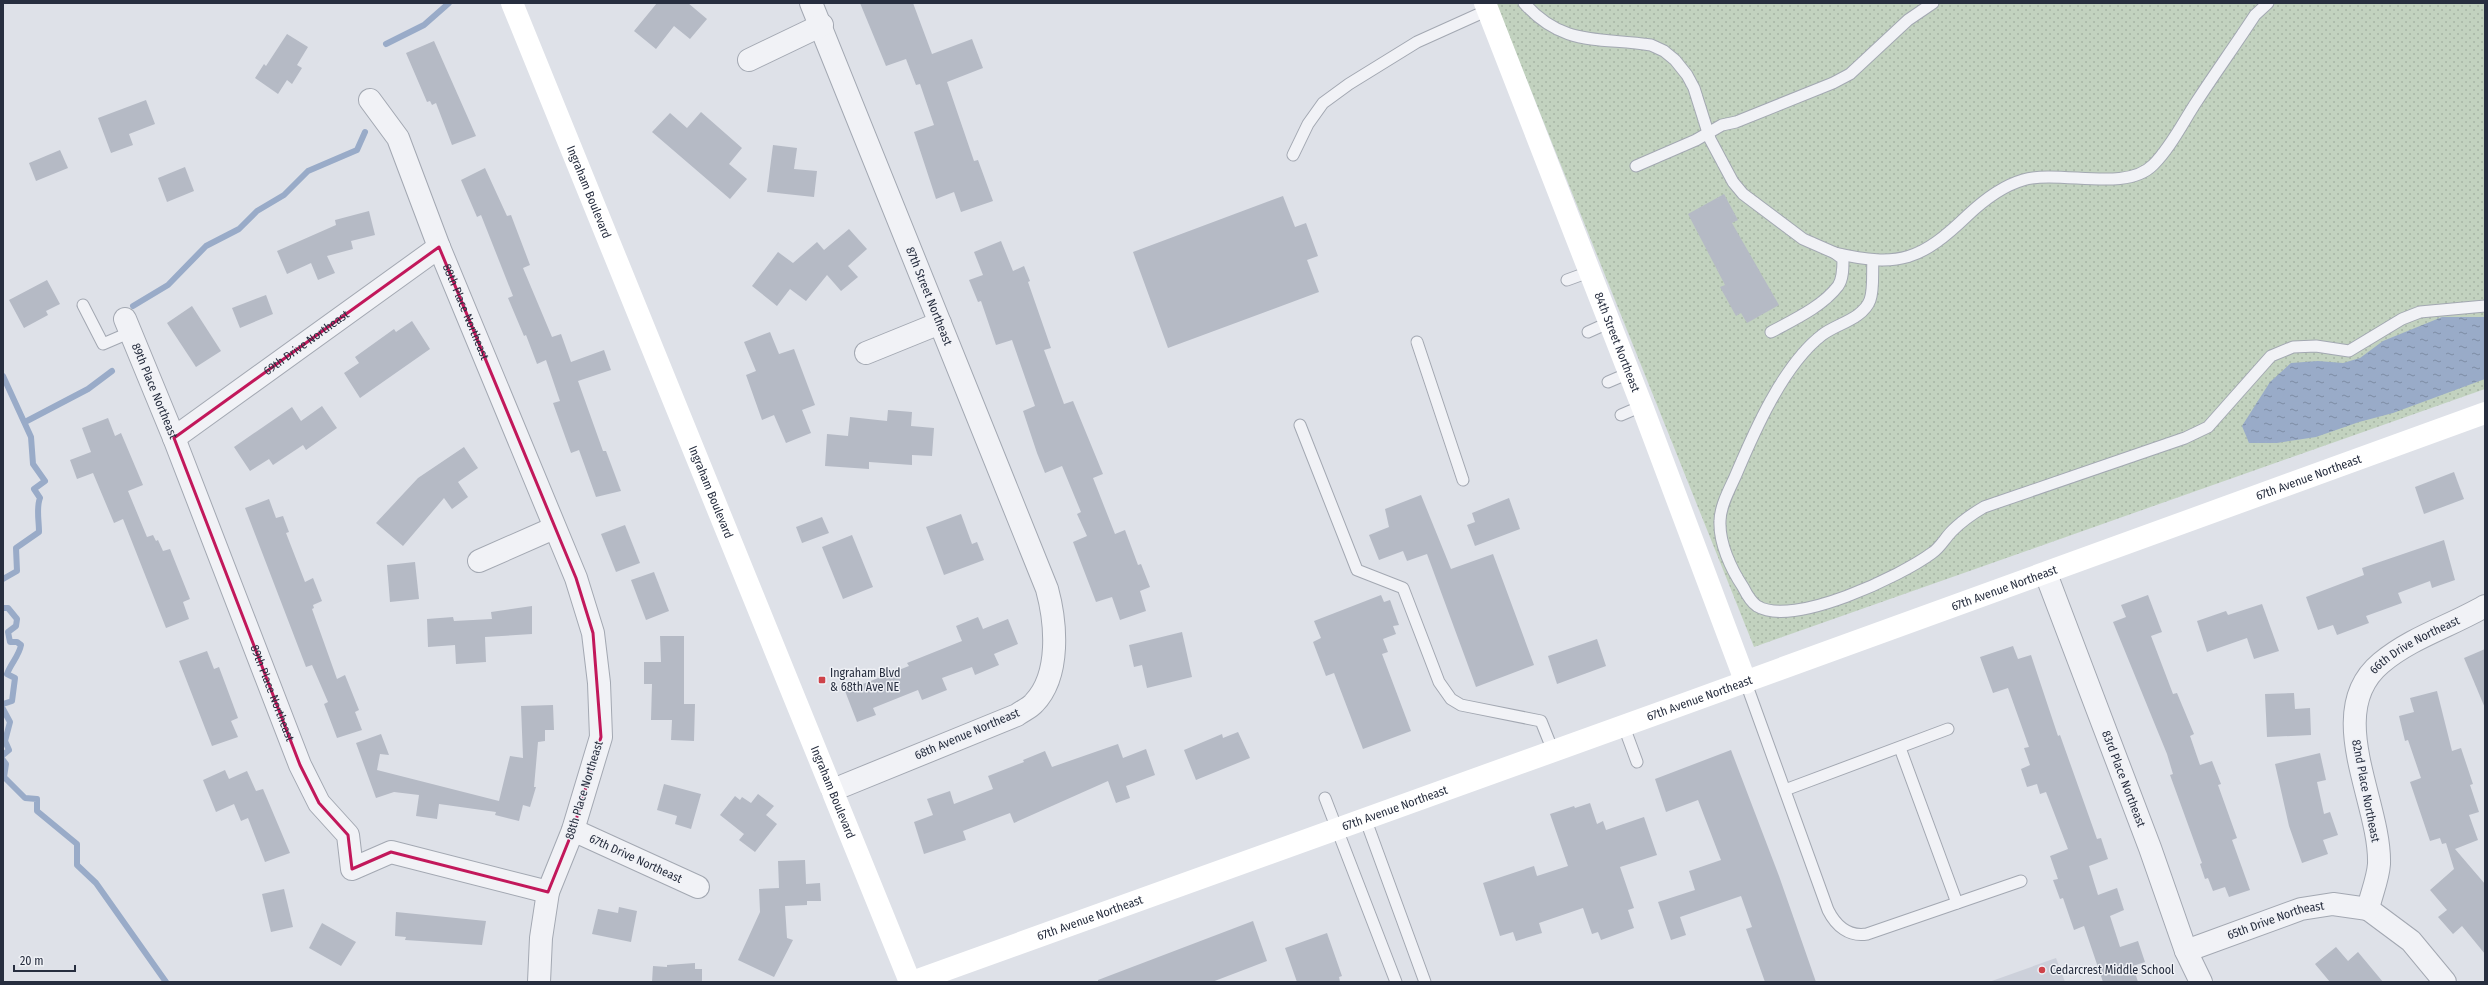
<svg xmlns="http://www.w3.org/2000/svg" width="2488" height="985" font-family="'Fira Sans Condensed',sans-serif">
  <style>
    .built { fill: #ccd0da }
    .grass { fill: url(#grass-dots) }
    .water { fill: url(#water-ripples) }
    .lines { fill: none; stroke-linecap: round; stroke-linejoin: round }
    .stream { stroke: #99abc8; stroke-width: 6 }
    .building { fill: #b5bac5 }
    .lane-casing { stroke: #a3a8b2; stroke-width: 13 }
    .street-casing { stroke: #a3a8b2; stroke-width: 24 }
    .lane { stroke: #f1f2f6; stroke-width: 11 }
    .street { stroke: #f1f2f6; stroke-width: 22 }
    .secondary { stroke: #fff; stroke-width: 22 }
    .marked { fill: none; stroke: #c2185b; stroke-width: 3; stroke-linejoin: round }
    .poi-dot { fill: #ce4249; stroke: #eef0f5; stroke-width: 1.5 }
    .labels { text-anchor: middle; stroke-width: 3; stroke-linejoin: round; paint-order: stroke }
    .street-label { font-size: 12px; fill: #272e3f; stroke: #eef0f5 }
    .poi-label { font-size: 12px; fill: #272e3f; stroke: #eef0f5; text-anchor: start }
  </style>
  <defs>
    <pattern id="grass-dots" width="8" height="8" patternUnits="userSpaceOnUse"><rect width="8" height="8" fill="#c2d2bf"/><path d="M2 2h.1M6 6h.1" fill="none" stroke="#a7b5a5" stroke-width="1.8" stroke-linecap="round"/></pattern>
    <pattern id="water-ripples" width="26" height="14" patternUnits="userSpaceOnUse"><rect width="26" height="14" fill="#99abc8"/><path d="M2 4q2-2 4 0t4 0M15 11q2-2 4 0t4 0" fill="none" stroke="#7d8ca4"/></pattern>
  </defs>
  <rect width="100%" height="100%" fill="#dee1e8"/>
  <polygon class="built" points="2056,958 2065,982 1989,982"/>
  <polygon class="grass" points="1496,3 2485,3 2485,389 1754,647"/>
  <polygon class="water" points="2442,317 2485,317 2485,379 2393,413 2359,422 2316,437 2277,443 2249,443 2242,426 2270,382 2291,363 2318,361 2343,363 2360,358 2383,341"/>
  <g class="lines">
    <g class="stream">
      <polyline points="386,44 424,25 449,3"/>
      <polyline points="133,306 168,285 206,246 239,229 257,211 284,195 308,171 357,150 365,132"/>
      <path d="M3 376 31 437 33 464 45 481 34 489 40 498C36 508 39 520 39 532L16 548 17 571 3 579"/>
      <polyline points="25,422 88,389 112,371"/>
      <path d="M3 608H8L17 619 16 626 8 632 10 642H17L21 645C19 656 11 663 7 674L15 678 12 701 3 704"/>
      <polyline points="3,709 10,722 5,741 9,750 3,755"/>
      <polyline points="3,760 6,764 4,777 25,798 37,799 37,811 77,844 77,865 96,883 166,982"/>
    </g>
  </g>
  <g class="building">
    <polygon points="657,3 688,3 707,19 690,39 674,26 656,49 634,31"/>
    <polygon points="860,3 913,3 932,54 972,39 983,68 947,82 974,161 978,160 993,201 961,212 954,192 936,199 914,132 934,125 920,84 916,85 906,59 886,66"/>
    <polygon points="287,34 308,47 297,65 302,68 292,84 287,80 278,94 255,78 264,64 266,66"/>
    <polygon points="434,41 476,136 452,145 436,103 432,105 430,101 427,102 406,53"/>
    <polygon points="146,100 155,124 129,134 133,145 111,153 98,118"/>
    <polygon points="701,112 742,148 729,164 747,179 730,199 652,132 670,113 687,128"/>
    <polygon points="773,145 797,148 794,169 817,171 814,197 767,192"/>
    <polygon points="60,150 68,168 36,181 29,163"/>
    <polygon points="185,167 194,191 167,202 158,178"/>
    <polygon points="485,168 507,216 511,215 530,265 523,268 552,337 561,334 571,362 604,350 611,370 578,381 603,451 606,451 621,491 596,497 579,450 571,453 553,403 560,401 546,360 537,364 526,335 524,336 508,298 513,296 481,215 477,217 461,180"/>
    <polygon points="1724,194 1738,220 1732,223 1779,305 1747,323 1741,313 1736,316 1720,287 1725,285 1688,214"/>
    <polygon points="1283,196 1295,227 1306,223 1318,256 1307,260 1319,292 1168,348 1133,252"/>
    <polygon points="369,211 375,235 351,241 353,249 327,256 335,273 318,280 311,263 287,274 277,251 336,225 335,220"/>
    <polygon points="849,229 867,249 848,266 858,277 841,291 827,275 806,301 790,289 777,306 752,286 778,252 793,263 817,242 824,250"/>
    <polygon points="1001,241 1013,271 1024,266 1030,281 1028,282 1051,348 1044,350 1064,404 1073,401 1103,474 1093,478 1115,534 1125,530 1138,565 1141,564 1150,587 1140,591 1146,611 1120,620 1112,597 1096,602 1073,542 1087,536 1077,514 1081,512 1062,466 1045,473 1037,453 1023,411 1035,406 1012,340 996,345 981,301 978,302 969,280 983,275 974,252"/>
    <polygon points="47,280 60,304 46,311 48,315 24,328 9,300"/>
    <polygon points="266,295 273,314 240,328 232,308"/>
    <polygon points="192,306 221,351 196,367 167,323"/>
    <polygon points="412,321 430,349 360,398 344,373 359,363 355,357 394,329 396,332"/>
    <polygon points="770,332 779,354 794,349 815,405 802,410 811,433 786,443 774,415 762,420 746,375 756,371 744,342"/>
    <polygon points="322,406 337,428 306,450 303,445 273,465 269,459 250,471 234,447 292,407 301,421"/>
    <polygon points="888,410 912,412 911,426 934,428 932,456 912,455 912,465 869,462 869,469 825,466 827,434 848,436 850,417 887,421"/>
    <polygon points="108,418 115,436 121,433 143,485 128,491 147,537 153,535 156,541 158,540 163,551 170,549 190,599 183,602 189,619 166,628 123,519 114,523 93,473 77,479 70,460 91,452 82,428"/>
    <polygon points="464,447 478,468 458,482 468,497 452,509 444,498 403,546 376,523 418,478"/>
    <polygon points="2454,472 2464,499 2424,514 2415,487"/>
    <polygon points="1421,495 1451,569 1493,554 1534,665 1476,687 1427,554 1407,561 1403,551 1379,560 1369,535 1389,527 1385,509"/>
    <polygon points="1509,498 1520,529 1475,546 1467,525 1475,522 1472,513"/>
    <polygon points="269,499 276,518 283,516 289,532 286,533 305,582 313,578 322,601 313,605 314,608 312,609 337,679 345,675 359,710 355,712 362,730 337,738 324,704 328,702 312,665 306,667 245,508"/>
    <polygon points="961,514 972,544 977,542 984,560 944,575 926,527"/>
    <polygon points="822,517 829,533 802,543 796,527"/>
    <polygon points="625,525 640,563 616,572 601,534"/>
    <polygon points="852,535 873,587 843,599 822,547"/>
    <polygon points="2444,540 2455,580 2432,588 2430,581 2398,593 2402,603 2366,616 2369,623 2337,635 2333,625 2318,630 2306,597 2364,575 2362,568"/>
    <polygon points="415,562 419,599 390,602 387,565"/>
    <polygon points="654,572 669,611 646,620 631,580"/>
    <polygon points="1381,595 1384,602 1390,600 1399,625 1393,626 1396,634 1383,639 1388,652 1382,654 1411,731 1363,749 1334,673 1326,676 1313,642 1321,638 1314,621"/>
    <polygon points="2148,595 2162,632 2151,636 2173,694 2177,693 2194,734 2190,736 2200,765 2212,761 2221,784 2218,785 2237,838 2232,840 2250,890 2229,897 2225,887 2213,891 2208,878 2205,879 2200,864 2202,863 2170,775 2173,774 2167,754 2113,622 2126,617 2121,605"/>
    <polygon points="2262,604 2279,651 2254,659 2247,638 2207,652 2197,621 2226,611 2228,615"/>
    <polygon points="532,606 532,634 485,637 486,662 456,664 455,645 428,647 427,619 453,617 454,621 492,619 491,612"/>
    <polygon points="978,617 983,629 1008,619 1018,644 994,654 999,665 975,675 972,667 942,678 947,690 922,700 918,690 873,708 876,715 857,722 845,691 909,666 907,663 962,641 956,626"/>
    <polygon points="1182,632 1192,677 1147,688 1142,665 1134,667 1129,645"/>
    <polygon points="660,636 684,636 684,704 695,704 694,741 671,740 672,720 651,720 652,684 644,684 644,662 661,662"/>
    <polygon points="1597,639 1606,666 1557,684 1548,656"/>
    <polygon points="2013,646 2018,659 2031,655 2058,736 2060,735 2097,839 2101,838 2108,859 2089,866 2098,895 2117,888 2124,910 2110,916 2120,947 2138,941 2145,962 2133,966 2138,982 2103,982 2084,926 2074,930 2063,898 2060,899 2053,880 2058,879 2050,856 2068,849 2046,792 2040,794 2037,784 2027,787 2021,769 2030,765 2024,748 2029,747 2008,688 1993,693 1980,657"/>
    <polygon points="2485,649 2485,708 2464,658"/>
    <polygon points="207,651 214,669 219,667 238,718 231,721 238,737 212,746 179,661"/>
    <polygon points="2437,691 2452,751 2461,748 2473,784 2470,785 2479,812 2469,815 2478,840 2455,849 2485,884 2485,954 2462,926 2453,934 2438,917 2447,910 2430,890 2454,869 2446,843 2442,844 2440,838 2430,841 2410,782 2421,778 2408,740 2405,741 2399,716 2414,712 2410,698"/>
    <polygon points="2294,693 2295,709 2310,708 2311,735 2267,737 2265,694"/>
    <polygon points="553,705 554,730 545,730 545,741 538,742 534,787 536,787 530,807 523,805 519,821 495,815 496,812 439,804 437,819 416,816 419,795 394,792 376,798 356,743 381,734 389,755 380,754 377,770 499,801 510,756 523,758 521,706"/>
    <polygon points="1238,732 1250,758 1196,780 1184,750 1222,734 1223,738"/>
    <polygon points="1118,744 1123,758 1146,749 1155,775 1126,786 1130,798 1116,803 1108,781 1014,823 1010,813 963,831 966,840 924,854 914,822 933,815 927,799 950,791 954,804 993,789 988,776 1024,762 1023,760 1045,751 1052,767"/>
    <polygon points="1731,750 1779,876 1816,982 1765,982 1746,929 1752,927 1741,896 1680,917 1686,935 1671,940 1658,902 1695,890 1689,871 1721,860 1698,800 1666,812 1655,779"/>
    <polygon points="2320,753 2326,780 2317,782 2324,814 2330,812 2338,835 2323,840 2328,854 2302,863 2289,826 2275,764"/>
    <polygon points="225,770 229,779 247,771 256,791 263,789 290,853 265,862 248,818 241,821 234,804 216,812 203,780"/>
    <polygon points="664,784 701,794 691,829 675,824 677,816 657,810"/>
    <polygon points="758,794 774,806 766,815 777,824 755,852 739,840 744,834 720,815 735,796 740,800 742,797 751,803"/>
    <polygon points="1590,803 1597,824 1603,821 1606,830 1644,817 1657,855 1620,867 1634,908 1628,910 1634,928 1601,940 1598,932 1592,934 1583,908 1539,923 1542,933 1516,941 1513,932 1500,936 1483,883 1534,866 1537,876 1568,866 1550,814 1574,806 1575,808"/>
    <polygon points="805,860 806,884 820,883 821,901 807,901 807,905 785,906 787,938 793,940 774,977 738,960 760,912 759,889 779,888 778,861"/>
    <polygon points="284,889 293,927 271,932 262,894"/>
    <polygon points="619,907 637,911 631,942 592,934 598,909 618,913"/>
    <polygon points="396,912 486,921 482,945 405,940 406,937 395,936"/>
    <polygon points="1253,921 1267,961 1212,982 1098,982 1098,980"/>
    <polygon points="322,923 356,942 341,966 309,948"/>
    <polygon points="1327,933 1342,976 1339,977 1340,982 1297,982 1285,948"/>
    <polygon points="2336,947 2348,961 2358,952 2383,982 2330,982 2315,964"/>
    <polygon points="695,963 695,969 702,969 702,982 652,982 653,966 667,967 667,965"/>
  </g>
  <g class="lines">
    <g class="lane-casing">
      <g id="lane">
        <path d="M1524 3C1563 47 1599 37 1651 45L1664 51 1675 60 1687 75 1694 88 1710 139 1733 182 1743 194 1803 239 1835 253 1843 259C1843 268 1843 279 1838 286 1822 307 1793 320 1771 332"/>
        <polyline points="1293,155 1308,124 1323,103 1349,84 1417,42 1488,10"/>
        <polyline points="1636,166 1696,140 1722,125 1736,122 1833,83 1850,74 1908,20 1933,3"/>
        <path d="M1835 253C1900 268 1921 260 1968 215 1984 200 2002 186 2023 180 2060 169 2125 193 2153 165 2171 147 2183 122 2197 101 2216 72 2236 44 2255 15L2268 3"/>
        <path d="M1873 260C1872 272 1874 289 1870 300 1863 319 1836 324 1822 335 1783 365 1754 432 1735 477 1729 490 1720 507 1720 521 1719 543 1731 569 1743 587 1746 593 1751 602 1757 606 1793 628 1901 576 1932 553 1940 548 1945 538 1952 531 1962 521 1972 514 1984 507L2185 438 2208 427 2271 356 2293 347 2316 346 2349 351 2402 319 2420 312 2485 306"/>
        <polyline points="1567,280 1589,272"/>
        <polyline points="83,305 103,344 131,332"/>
        <polyline points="1588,332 1608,323"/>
        <polyline points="1417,342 1463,480"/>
        <polyline points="1608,382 1629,373"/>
        <polyline points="1621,415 1642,406"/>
        <polyline points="1300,425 1357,570 1403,588 1439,682 1451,699 1461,705 1541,721 1553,751"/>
        <path d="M1746 683 1828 910C1836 926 1849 937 1867 934L2021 881"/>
        <polyline points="1623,724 1637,762"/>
        <polyline points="1900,748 1957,903"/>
        <polyline points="1785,790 1948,729"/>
        <polyline points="1325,798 1396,982"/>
        <polyline points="1365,818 1425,982"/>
      </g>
    </g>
    <g class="street-casing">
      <g id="street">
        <path id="s1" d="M811 3 1047 589C1056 622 1061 675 1034 703 1030 708 1022 711 1017 715L833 790"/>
        <polyline points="749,60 822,25"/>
        <path id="s2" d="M370 100 398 138 439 247 576 578 593 633 599 683 601 737 573 830 548 892 541 938 539 982"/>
        <path id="s3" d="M125 319 174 438 300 765 319 803 348 835 352 869 391 852 548 892"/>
        <polyline points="866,353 940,323"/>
        <path id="s4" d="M174 438 439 247"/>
        <polyline points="479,561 554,528"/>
        <path id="s5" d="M2046 574 2150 848 2186 951 2201 982"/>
        <path id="s6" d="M573 830 698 887"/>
        <path id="s7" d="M2368 909C2371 895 2378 879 2379 864 2381 802 2322 712 2381 663 2412 637 2451 626 2485 606"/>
        <polyline points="2368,909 2411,941 2445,982"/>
        <path id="s8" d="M2186 951 2301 909 2333 904 2368 909"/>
      </g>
    </g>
    <use href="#lane" class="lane"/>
    <use href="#street" class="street"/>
    <g class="secondary">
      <path id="s9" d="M512 3 910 982"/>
      <path id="s10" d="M1485 3 1642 406 1746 683"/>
      <path id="s11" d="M912 982C1437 793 1961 605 2485 413"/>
    </g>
  </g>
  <path class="marked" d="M439 247 576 578 593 633 601 737 573 830 548 892 391 852 352 869 348 835 319 803 300 765 174 438Z"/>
  <g class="poi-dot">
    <rect x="818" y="676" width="8" height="8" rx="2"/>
    <circle cx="2042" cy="970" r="4"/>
  </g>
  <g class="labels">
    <g class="street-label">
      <text dy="4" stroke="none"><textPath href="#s9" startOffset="204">Ingraham Boulevard</textPath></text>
      <text dy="4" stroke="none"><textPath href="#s1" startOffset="316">87th Street Northeast</textPath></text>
      <text dy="4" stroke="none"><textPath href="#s2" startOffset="234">88th Place Northeast</textPath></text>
      <text dy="4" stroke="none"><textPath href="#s4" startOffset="163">69th Drive Northeast</textPath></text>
      <text dy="4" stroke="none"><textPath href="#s10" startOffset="364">84th Street Northeast</textPath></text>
      <text dy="4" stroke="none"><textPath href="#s3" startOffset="78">89th Place Northeast</textPath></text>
      <text dy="4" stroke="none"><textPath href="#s11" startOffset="1485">67th Avenue Northeast</textPath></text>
      <text dy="4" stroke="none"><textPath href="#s9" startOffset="528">Ingraham Boulevard</textPath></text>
      <text dy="4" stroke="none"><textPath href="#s11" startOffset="1161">67th Avenue Northeast</textPath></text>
      <text dy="4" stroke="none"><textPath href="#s7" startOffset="296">66th Drive Northeast</textPath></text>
      <text dy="4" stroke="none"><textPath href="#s3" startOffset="402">89th Place Northeast</textPath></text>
      <text dy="4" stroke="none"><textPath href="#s11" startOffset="837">67th Avenue Northeast</textPath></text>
      <text transform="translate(967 734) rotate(-23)" y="4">68th Avenue Northeast</text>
      <text dy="4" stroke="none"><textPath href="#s5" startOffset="219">83rd Place Northeast</textPath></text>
      <text transform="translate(584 790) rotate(-73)" y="4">88th Place Northeast</text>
      <text transform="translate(2366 791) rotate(79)" y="4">82nd Place Northeast</text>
      <text dy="4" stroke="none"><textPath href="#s9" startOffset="852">Ingraham Boulevard</textPath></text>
      <text dy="4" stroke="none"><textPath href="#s11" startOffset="513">67th Avenue Northeast</textPath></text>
      <text dy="4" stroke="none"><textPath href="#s6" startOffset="69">67th Drive Northeast</textPath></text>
      <text dy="4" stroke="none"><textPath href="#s11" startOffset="189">67th Avenue Northeast</textPath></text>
      <text dy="4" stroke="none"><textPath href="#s8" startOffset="95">65th Drive Northeast</textPath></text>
    </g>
    <g class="poi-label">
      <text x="830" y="677">Ingraham Blvd<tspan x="830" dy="14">&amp; 68th Ave NE</tspan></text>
      <text x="2050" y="974">Cedarcrest Middle School</text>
    </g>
  </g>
  <rect width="2488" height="985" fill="none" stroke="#272e3f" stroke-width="8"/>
  <path d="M14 965v6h61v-6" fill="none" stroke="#272e3f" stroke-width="2"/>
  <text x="20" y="965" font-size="12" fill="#272e3f" stroke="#eef0f5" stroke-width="3" paint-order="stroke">20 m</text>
</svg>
